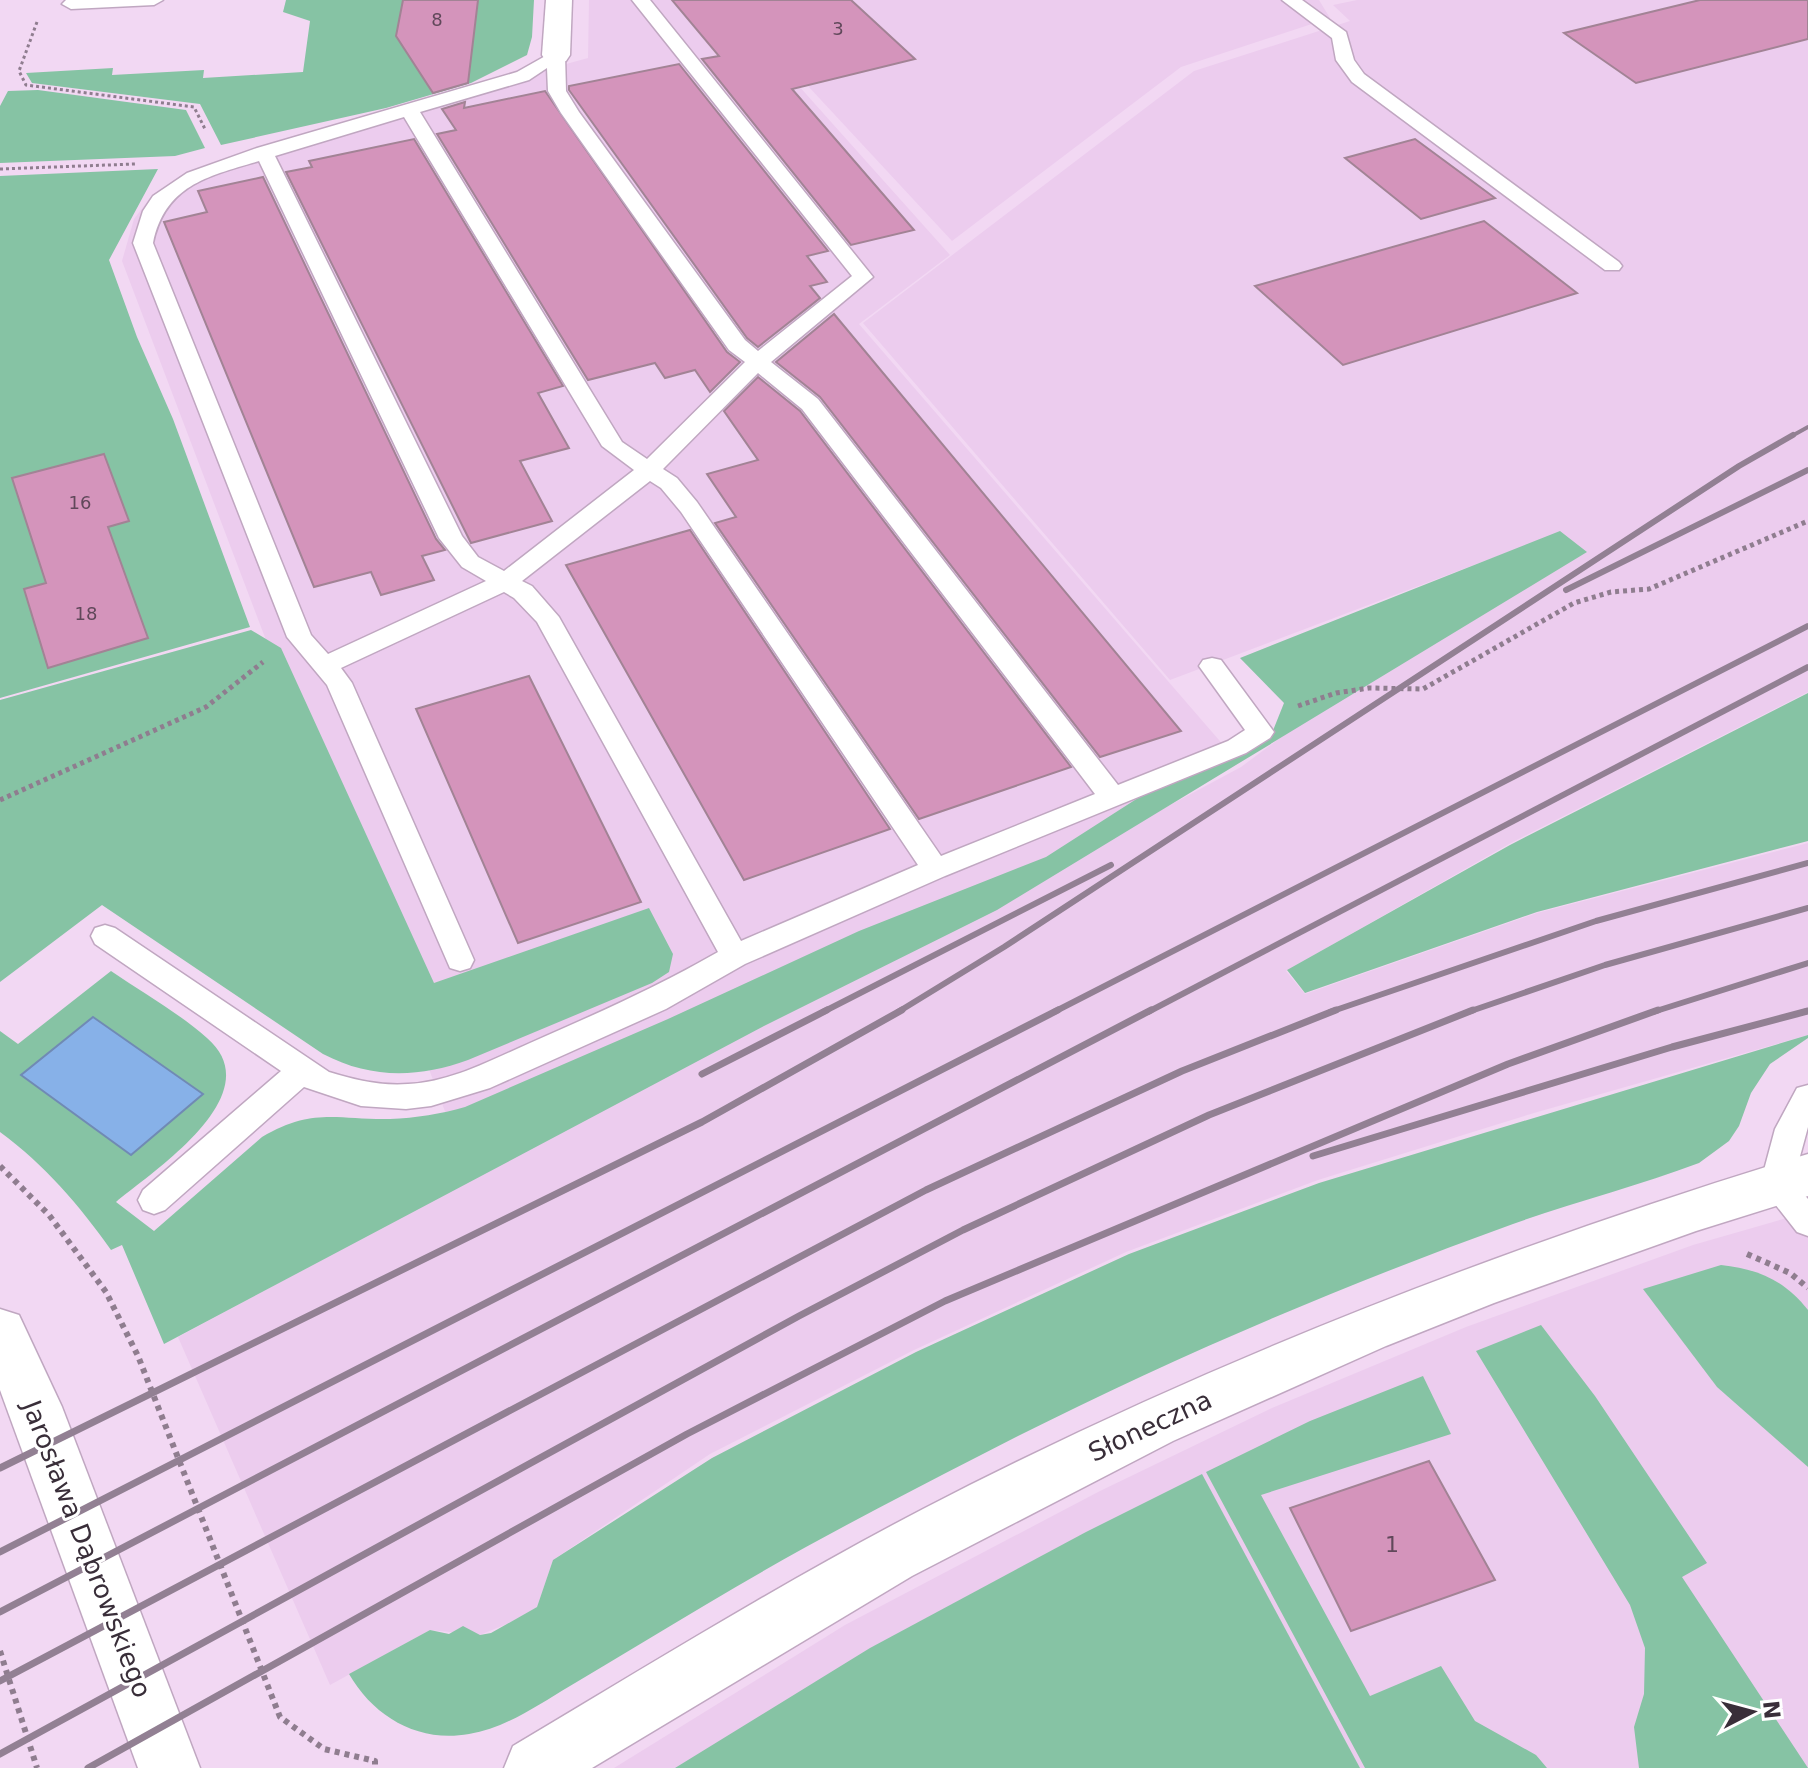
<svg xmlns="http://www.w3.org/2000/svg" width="1808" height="1768" font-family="'DejaVu Sans',sans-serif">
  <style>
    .built { fill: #ecccee }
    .green { fill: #86c3a4 }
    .water { fill: #87b1e8; stroke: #708ab4; stroke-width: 2 }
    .building { fill: #d494bb; stroke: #a28395; stroke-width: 2 }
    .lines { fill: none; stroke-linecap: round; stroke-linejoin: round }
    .service-casing { stroke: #c0a7c1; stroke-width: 3 }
    .minor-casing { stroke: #c0a7c1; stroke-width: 3 }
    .tertiary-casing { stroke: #c0a7c1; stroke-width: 3 }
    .path-far2 { stroke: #8f7d8f; stroke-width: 3; stroke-dasharray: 3 3; stroke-linecap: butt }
    .path-far1 { stroke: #8f7d8f; stroke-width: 5; stroke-dasharray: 4 4; stroke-linecap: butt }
    .path { stroke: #8f7d8f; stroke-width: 6; stroke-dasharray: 5 5; stroke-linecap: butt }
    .service { fill: #fff; fill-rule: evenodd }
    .minor { fill: #fff; fill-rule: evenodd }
    .tertiary { fill: #fff; fill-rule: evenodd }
    .rail-far2 { stroke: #928093; stroke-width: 4 }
    .rail-far1 { stroke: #928093; stroke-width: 6 }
    .rail { stroke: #928093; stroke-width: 7 }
    .labels { text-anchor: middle; stroke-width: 6; stroke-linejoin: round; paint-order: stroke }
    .number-label { font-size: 18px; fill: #60485a }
    .near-number-label { font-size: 22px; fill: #60485a }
    .near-street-label { font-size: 26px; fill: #392e39; stroke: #fff }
  </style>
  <rect width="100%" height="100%" fill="#f2d8f3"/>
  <g class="built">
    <polygon points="589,0 722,0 950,255 859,324 1238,762 465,1164 122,261 134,219 150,198 182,175 262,148 588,58"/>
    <polygon points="728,0 1319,0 1330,18 1181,67 952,241"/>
    <polygon points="1357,0 1808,0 1808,692 1509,844 1286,971 1305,994 1537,913 1808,843 1808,1035 1534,1113 1318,1180 1126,1252 914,1350 710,1454 553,1560 537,1607 509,1623 480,1635 430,1630 330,1685 178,1337 1241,767 1556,534 1170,680 863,323 1194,71 1350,21 1333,5"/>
    <polygon points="1808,1212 1808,1768 614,1768 845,1625 1100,1491 1272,1408 1466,1327 1693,1245"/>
  </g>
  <g class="green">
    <polygon points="286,0 534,0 532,37 527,55 471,83 386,108 221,145 200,104 32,83 26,73 113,68 112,75 204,70 203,78 303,72 310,21 283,12"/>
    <polygon points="38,90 186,110 205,148 175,156 0,163 0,106 8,91"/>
    <polygon points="158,169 109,260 137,337 173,419 250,627 0,698 0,176"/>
    <path d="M1560 531 1587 552 997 910 766 1025 164 1344 122 1245 111 1250C79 1205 45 1165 0 1132V1031L18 1044 111 971C143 993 179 1013 207 1038 272 1094 153 1171 116 1202L154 1231 262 1137C313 1107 337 1120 390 1119 416 1118 441 1114 465 1107L668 1019 859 931 1046 857 1152 789 1270 738 1284 703 1240 658Z"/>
    <path d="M251 630 281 648 434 983 649 908 673 954 669 972 652 983 468 1060C418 1078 371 1079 323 1054L102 905 0 982V700Z"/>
    <polygon points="1808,693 1808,841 1537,912 1305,993 1287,970 1510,845"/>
    <path d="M1808 1035V1038L1770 1064 1751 1093 1739 1126 1729 1141 1699 1163C1638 1186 1574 1202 1513 1224 1330 1290 1151 1367 979 1456 887 1503 795 1551 707 1604 661 1631 616 1659 570 1686 538 1705 506 1728 469 1734 418 1743 374 1717 349 1674L430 1630 449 1634 463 1626 480 1635 491 1633 537 1607 553 1560 712 1458 916 1352 1129 1254 1319 1183Z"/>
    <path d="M1721 1265C1758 1269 1784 1280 1808 1310V1467L1717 1387 1643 1289Z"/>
    <polygon points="1541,1325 1595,1396 1707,1563 1682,1577 1808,1768 1639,1768 1634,1727 1644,1694 1645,1648 1630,1605 1476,1351"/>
    <polygon points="1423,1376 1451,1434 1261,1495 1370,1696 1441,1666 1475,1721 1536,1755 1547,1768 1365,1768 1206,1472 1310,1421"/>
    <polygon points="1202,1474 1360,1768 675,1768 870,1648 1086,1532"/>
  </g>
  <polygon class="water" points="93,1017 203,1094 131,1155 21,1075"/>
  <g class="building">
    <polygon points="403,0 478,0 468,83 433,93 396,36"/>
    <polygon points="672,0 851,0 915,59 792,89 914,230 851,245 702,59 719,56"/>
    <polygon points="1700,0 1808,0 1808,39 1636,83 1564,33"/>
    <polygon points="679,64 828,251 807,256 827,282 810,286 820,298 758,347 747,338 569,90 569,86"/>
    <polygon points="545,91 727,352 740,362 710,392 695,370 665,378 655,363 588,380 437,134 456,130 442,109 465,102 464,108"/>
    <polygon points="414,139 563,386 538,393 569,448 520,461 552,521 471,543 286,172 312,167 309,161"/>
    <polygon points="1415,139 1495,198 1421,219 1345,158"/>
    <polygon points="263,177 436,539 445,550 422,556 434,580 381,595 371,572 314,587 164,222 207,212 198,191"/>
    <polygon points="1484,221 1577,293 1343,365 1255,286"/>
    <polygon points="834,314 1181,731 1100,757 820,397 776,362"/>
    <polygon points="758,377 800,411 1071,767 919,819 715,523 736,517 707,474 758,460 724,411"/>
    <polygon points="104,454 129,521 108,527 148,638 48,668 24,589 46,583 12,478"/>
    <polygon points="690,530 890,829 744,880 566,565"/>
    <polygon points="529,676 641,902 518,943 416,709"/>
    <polygon points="1429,1461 1495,1580 1351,1631 1290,1508"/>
  </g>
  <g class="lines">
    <g class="service-casing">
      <g id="service">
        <polygon points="66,0 163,0 154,5 71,9 62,4"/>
        <path d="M632 0H650L873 277 771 362 818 399 1118 785 1228 741 1245 730 1199 666 1203 660 1212 658 1221 660 1274 732 1270 738 1246 753 945 876 745 964 666 1009 490 1088 431 1106 406 1109 361 1106 304 1087 165 1210 154 1214 143 1210 138 1200 143 1190 281 1071 95 944 91 936 95 928 105 925 115 928 329 1072C355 1080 380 1086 408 1084 451 1082 491 1060 530 1043 594 1015 657 987 718 952L537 622 514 598 504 592 341 668 352 683 474 960 470 968 460 971 450 968 327 685 287 637 133 243 143 211 153 196 187 173 257 148 517 72 556 50 565 55 566 91 579 112 745 340 758 351 852 276ZM547 68 548 91 561 113 729 350 745 362 647 459 622 442 420 112 529 80ZM404 117 602 446 634 470 504 571 478 557 462 536 275 156ZM259 161 439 538 462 567 486 581 328 654 311 635 153 243C165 185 208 176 259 161ZM758 373 802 409 1095 794 941 856 697 502 677 478 663 469ZM650 481 661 488 681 512 918 865 741 941 559 617 532 586 522 581Z"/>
        <polygon points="1282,0 1302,0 1346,32 1354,60 1364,74 1619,262 1622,266 1619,270 1605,270 1352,82 1336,60 1332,38"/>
        <polygon points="1808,1085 1808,1127 1793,1182 1808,1199 1808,1236 1797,1232 1760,1185 1775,1129 1797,1088"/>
      </g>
    </g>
    <g class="minor-casing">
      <g id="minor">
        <polygon points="546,0 572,0 570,55 566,61 556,63 546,61 542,55"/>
        <path d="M1808 1154V1196L1696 1231 1494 1303 1386 1346 1173 1441 912 1576 592 1768H504L513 1746C649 1665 783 1582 923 1509 1207 1362 1503 1247 1808 1154Z"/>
      </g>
    </g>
    <g class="tertiary-casing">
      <polygon id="tertiary" points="0,1309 19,1315 62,1407 200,1768 138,1768 0,1390"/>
    </g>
    <g class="path-far2">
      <polyline points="37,22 19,71 26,85 194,107 205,129"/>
      <polyline points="0,169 135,164"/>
    </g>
    <g class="path-far1">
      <polyline points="1298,706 1336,693 1369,688 1423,689 1574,603 1611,592 1649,589 1808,521"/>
      <polyline points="0,800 206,707 263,662"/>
    </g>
    <g class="path">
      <polyline points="0,1166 49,1215 106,1292 138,1356 280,1717 324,1749 375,1761 375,1768"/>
      <polyline points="1747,1254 1790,1273 1808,1288"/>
      <polyline points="0,1651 37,1768"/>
    </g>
    <use href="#service" class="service"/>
    <use href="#minor" class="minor"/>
    <use href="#tertiary" class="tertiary"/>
    <polyline class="rail-far2" points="1790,437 1808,427"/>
    <g class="rail-far1">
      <polyline points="1566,590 1808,470"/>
      <polyline points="823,1012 1111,865"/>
      <polyline points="898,1012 1004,947 1739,466 1793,435"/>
      <polyline points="1054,1012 1808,626"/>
      <polyline points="1148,1012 1808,667"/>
      <polyline points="1330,1012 1596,921 1808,863"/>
      <polyline points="1468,1012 1605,965 1808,908"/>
      <polyline points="1653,1012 1808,963"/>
      <polyline points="1804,1012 1808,1011"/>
    </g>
    <g class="rail">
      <polyline points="702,1074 827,1010"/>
      <polyline points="1313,1156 1672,1047 1808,1011"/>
      <polyline points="0,1468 702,1122 902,1010"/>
      <polyline points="0,1552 1058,1010"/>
      <polyline points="0,1612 1151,1010"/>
      <polyline points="0,1681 926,1190 1182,1071 1336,1010"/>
      <polyline points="0,1754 799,1316 963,1230 1209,1115 1473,1010"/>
      <polyline points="88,1768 687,1434 945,1301 1508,1064 1658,1010"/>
    </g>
  </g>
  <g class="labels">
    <g class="number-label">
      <text x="437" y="26">8</text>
      <text x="838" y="35">3</text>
      <text x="80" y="509">16</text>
      <text x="86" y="620">18</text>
    </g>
    <g class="near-number-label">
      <text x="1392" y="1552">1</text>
    </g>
    <g class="near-street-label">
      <text transform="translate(1150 1426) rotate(-25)" y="9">Słoneczna</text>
      <text transform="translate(87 1549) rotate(69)" y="9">Jarosława Dąbrowskiego</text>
    </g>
  </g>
  <g transform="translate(1752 1712) rotate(84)" stroke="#ffffff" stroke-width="6" paint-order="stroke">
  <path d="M0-6L14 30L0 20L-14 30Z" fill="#392e39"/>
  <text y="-12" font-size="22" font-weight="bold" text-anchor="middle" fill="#392e39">N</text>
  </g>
</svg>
